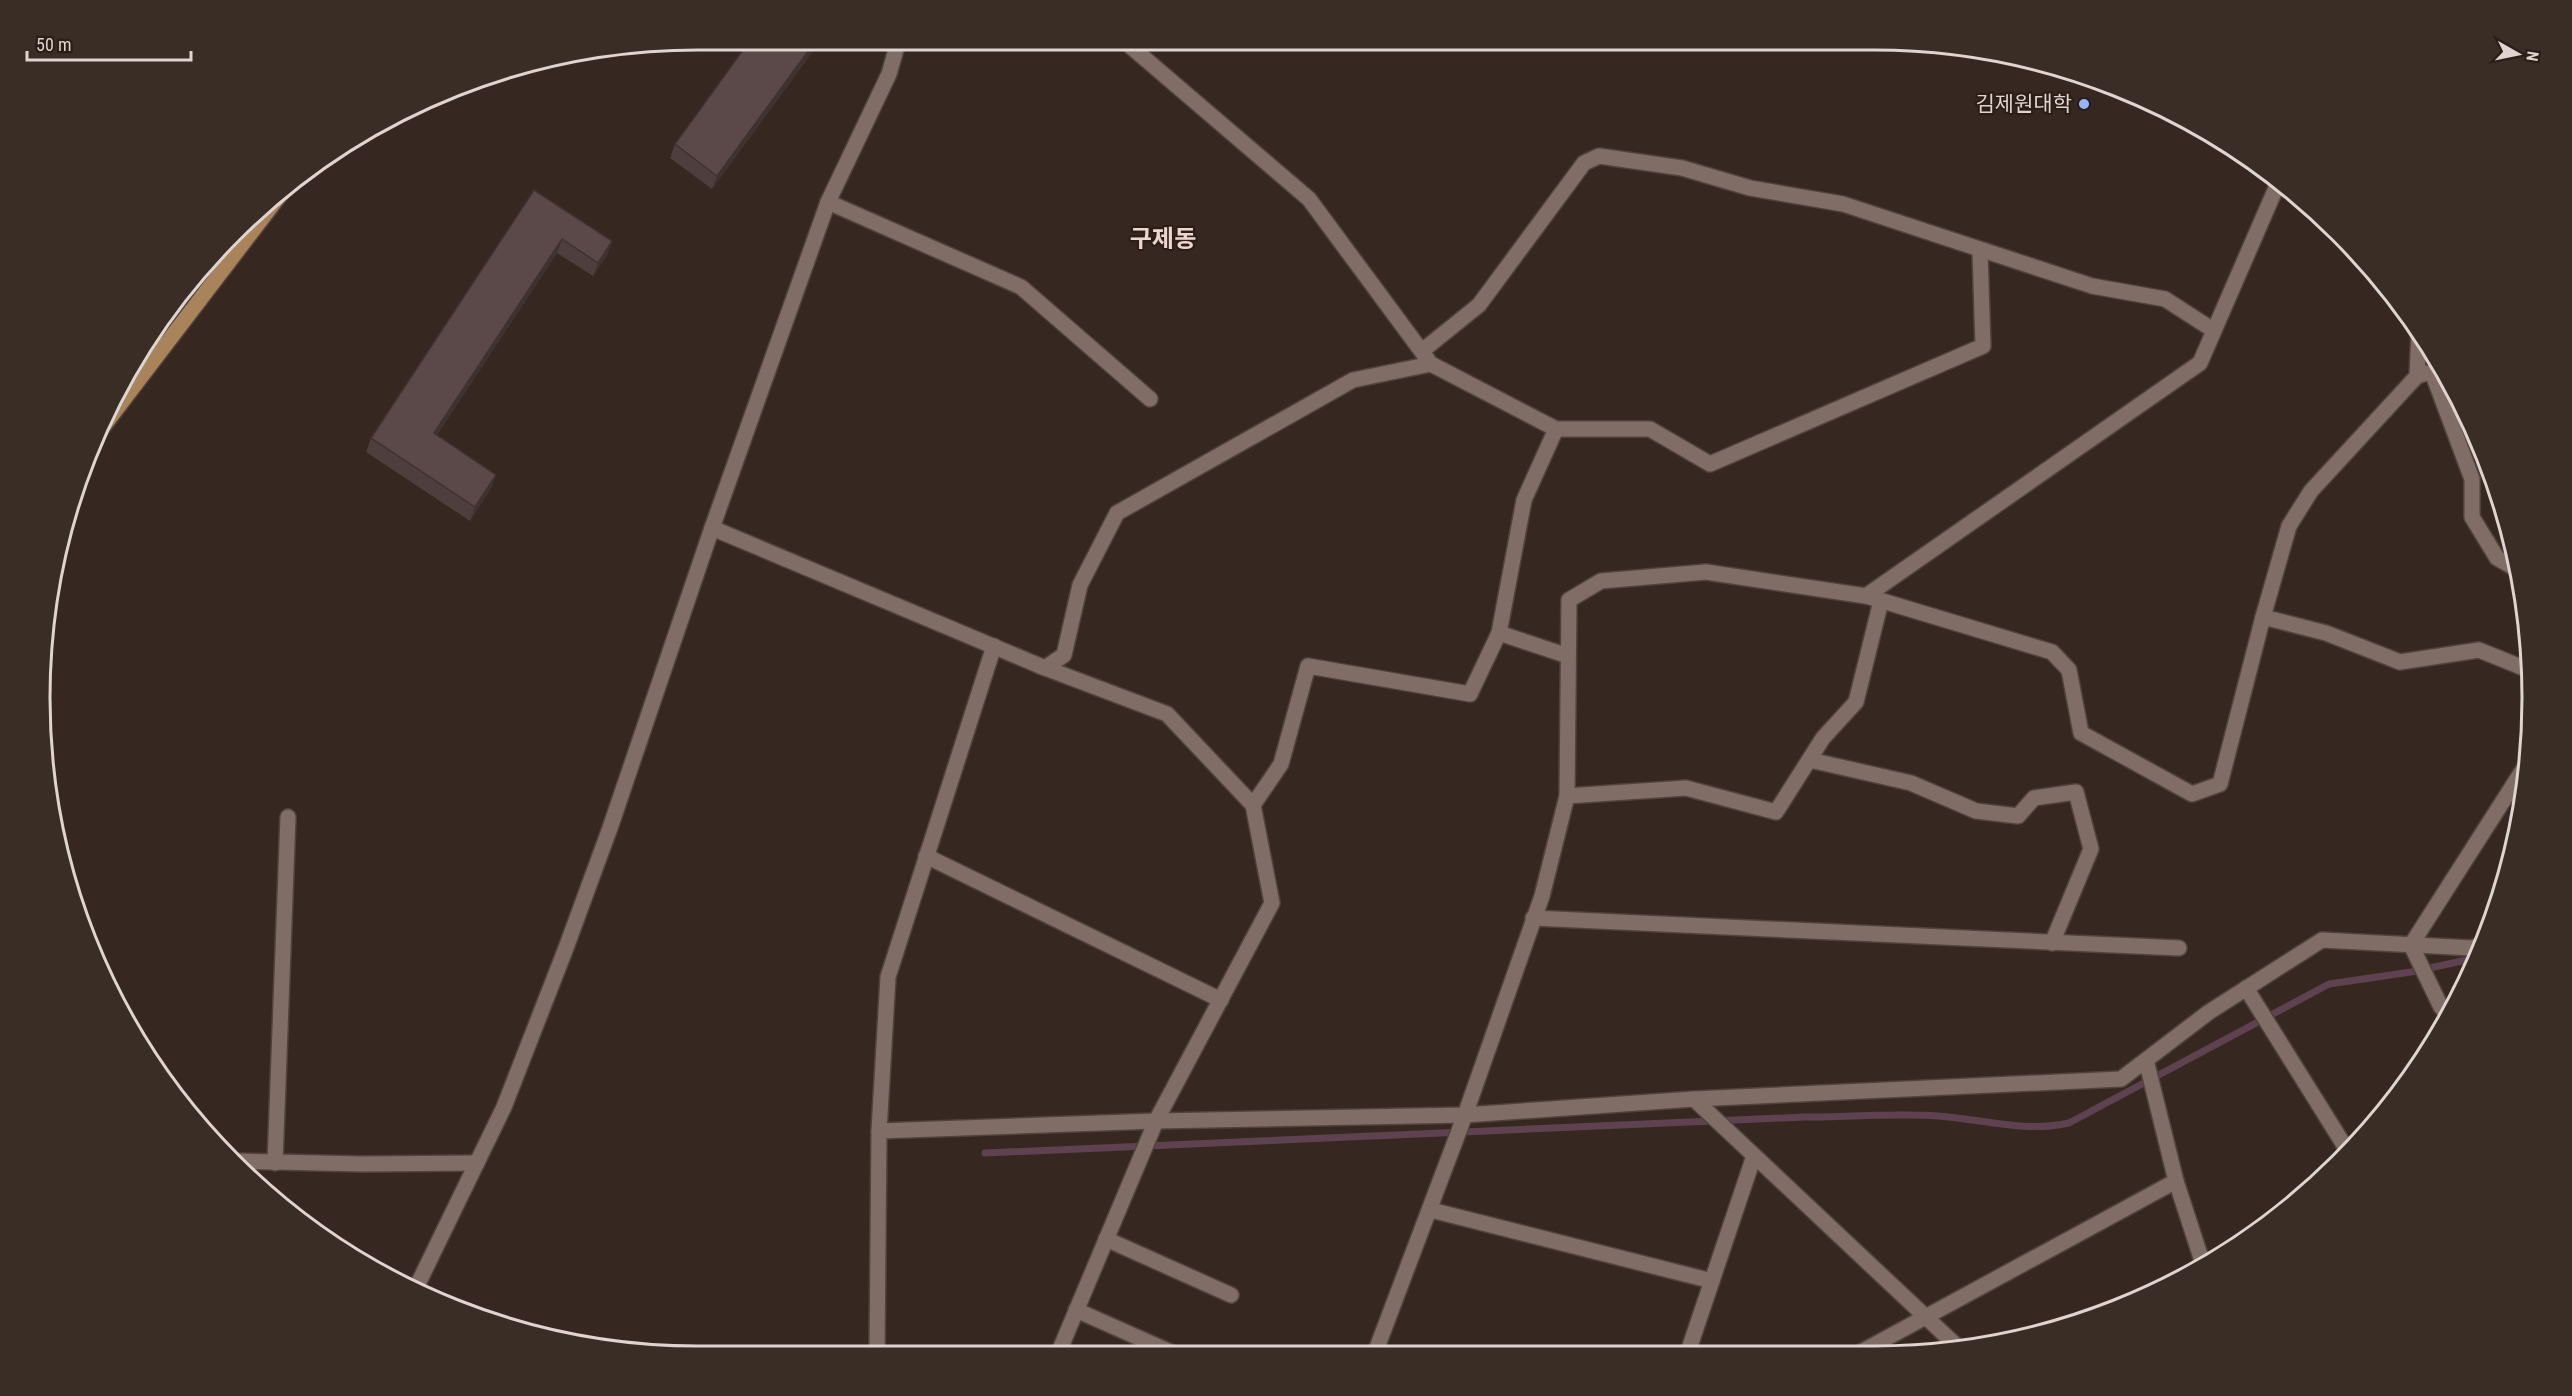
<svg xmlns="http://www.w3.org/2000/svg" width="2572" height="1396" font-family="'Roboto Condensed','Noto Sans KR',sans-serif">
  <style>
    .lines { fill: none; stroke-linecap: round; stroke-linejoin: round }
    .stream { stroke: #5f424f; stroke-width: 7 }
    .street-casing { stroke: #50433d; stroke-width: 18 }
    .secondary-casing { stroke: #50433d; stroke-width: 18 }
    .primary-casing { stroke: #50433d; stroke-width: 18 }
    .street { stroke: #806d65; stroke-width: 15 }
    .secondary { stroke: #806d65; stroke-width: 15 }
    .primary { stroke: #a9845b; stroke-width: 15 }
    .wall { fill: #4e3e3e }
    .shaded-wall { fill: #403232 }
    .building { fill: #5b4848; stroke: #403232; stroke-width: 1.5 }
    .poi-dot { fill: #95b6fd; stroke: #2c1e17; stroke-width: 2 }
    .labels { text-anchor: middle; stroke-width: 4.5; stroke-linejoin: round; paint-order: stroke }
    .poi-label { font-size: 21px; fill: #dfd4d0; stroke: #2c1e17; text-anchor: end }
    .quarter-label { font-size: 24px; font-weight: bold; fill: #ecd7ce; stroke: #2c1e17 }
    .rim { fill: none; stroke: #dfd4d0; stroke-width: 3 }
  </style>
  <rect width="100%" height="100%" fill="#372721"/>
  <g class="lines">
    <path class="stream" d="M985 1153 1805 1117C1849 1117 1894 1113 1938 1116 1982 1119 2025 1133 2069 1123L2329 984 2411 972 2476 958"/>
    <g class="street-casing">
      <g id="street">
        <polyline points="1122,39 1309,199 1428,360"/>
        <polyline points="828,202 1021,287 1150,399"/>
        <polyline points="2419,332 2417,376 2427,373"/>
        <polyline points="1422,351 1479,305 1584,163 1599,156 1682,168 1750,188 1843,204 2092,286 2165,299 2213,330"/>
        <polyline points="2432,372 2472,479 2472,517 2497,558 2518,570"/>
        <polyline points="712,528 1045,668 1064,655 1080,585 1117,513 1353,380 1431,364 1556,429 1650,429 1710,464 1983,346 1980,251"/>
        <polyline points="1866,596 2052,652 2069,670 2081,733 2192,794 2220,784 2263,617 2326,633 2400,662 2479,650 2531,671"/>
        <polyline points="2263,617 2289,526 2311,491 2417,376"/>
        <polyline points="1499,633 1524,500 1556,429"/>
        <polyline points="1040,666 1167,714 1253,805"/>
        <polyline points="1810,760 1911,783 1976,811 2018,816 2034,798 2076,792 2091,849 2052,943"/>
        <polyline points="1567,796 1686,788 1776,812 1823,738 1856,702 1881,601"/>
        <polyline points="926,856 1221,1000"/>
        <polyline points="1533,918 2179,948"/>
        <polyline points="2246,988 2349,1153"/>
        <polyline points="2450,1016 2441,1007 2411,945 2528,762"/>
        <polyline points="2146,1060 2176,1181 2203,1264"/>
        <polyline points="1694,1099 1962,1351"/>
        <polyline points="1465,1115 1542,896 1567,796 1569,600 1601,581 1706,572 1866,596 2200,363 2276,188 2290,189"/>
        <polyline points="879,1131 1156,1121 1465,1115 1694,1099 2121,1079 2209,1012 2322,940 2472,948 2483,944"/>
        <polyline points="275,1163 288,817"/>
        <polyline points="1431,1210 1712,1281"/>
        <polyline points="1106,1239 1231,1295"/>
        <polyline points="416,1288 504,1107 566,948 610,828 712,528 828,202 889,74 899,39"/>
        <polyline points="1076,1310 1175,1354"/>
        <polyline points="1688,1352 1754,1156"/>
        <polyline points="1861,1352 2176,1181"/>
        <polyline points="1058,1354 1156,1121 1272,903 1253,805 1281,764 1308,666 1470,694 1499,633 1568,656"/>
        <polyline points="877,1355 879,1131 888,977 994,646"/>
      </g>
    </g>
    <g class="secondary-casing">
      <g id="secondary">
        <polyline points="233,1161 363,1164 477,1163"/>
        <polyline points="1375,1353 1465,1115"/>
      </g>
    </g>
    <g class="primary-casing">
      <polyline id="primary" points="92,441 289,183"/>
    </g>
    <use href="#street" class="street"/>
    <use href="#secondary" class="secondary"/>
    <use href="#primary" class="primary"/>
  </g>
  <g class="wall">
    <polygon points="822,39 712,189 670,158 675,144"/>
    <polygon points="534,190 612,241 607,255 593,276 557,253 437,435 496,475 491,488 470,521 366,452 371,438"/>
  </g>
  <g class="shaded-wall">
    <polygon points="817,39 822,39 712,189 717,176"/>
    <polygon points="562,239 557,253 429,447 434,433"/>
    <polygon points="612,241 607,255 593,276 598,263"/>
    <polygon points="496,475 491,488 470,521 475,507"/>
  </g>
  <g class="building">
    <polygon points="751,39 817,39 717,176 675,144"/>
    <polygon points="534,190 612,241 598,263 562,239 434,433 496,475 475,507 371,438"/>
    <polygon points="42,751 53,757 46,772"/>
  </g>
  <circle class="poi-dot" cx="2084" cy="104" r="6"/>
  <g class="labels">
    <g class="poi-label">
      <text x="2072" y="111">김제원대학</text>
    </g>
    <g class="quarter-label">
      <text x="1163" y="247">구제동</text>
    </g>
  </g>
  <path d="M0 0H2572V1396H0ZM698 50H1874A648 648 0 0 1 2522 698V698A648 648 0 0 1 1874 1346H698A648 648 0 0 1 50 698V698A648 648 0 0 1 698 50Z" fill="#3a2d26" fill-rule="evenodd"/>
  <path class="rim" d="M698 50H1874A648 648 0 0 1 2522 698V698A648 648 0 0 1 1874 1346H698A648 648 0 0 1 50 698V698A648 648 0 0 1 698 50Z"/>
  <g transform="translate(2518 54) rotate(99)" stroke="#2c1e17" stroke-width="4.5" paint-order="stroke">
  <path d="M0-4.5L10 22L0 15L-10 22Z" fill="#dfd4d0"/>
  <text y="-9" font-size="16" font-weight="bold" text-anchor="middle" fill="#dfd4d0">N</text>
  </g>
  <path d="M27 51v9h164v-9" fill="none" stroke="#dfd4d0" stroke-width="3"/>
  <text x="36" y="51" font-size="18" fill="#dfd4d0" stroke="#2c1e17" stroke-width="4.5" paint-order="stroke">50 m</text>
</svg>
